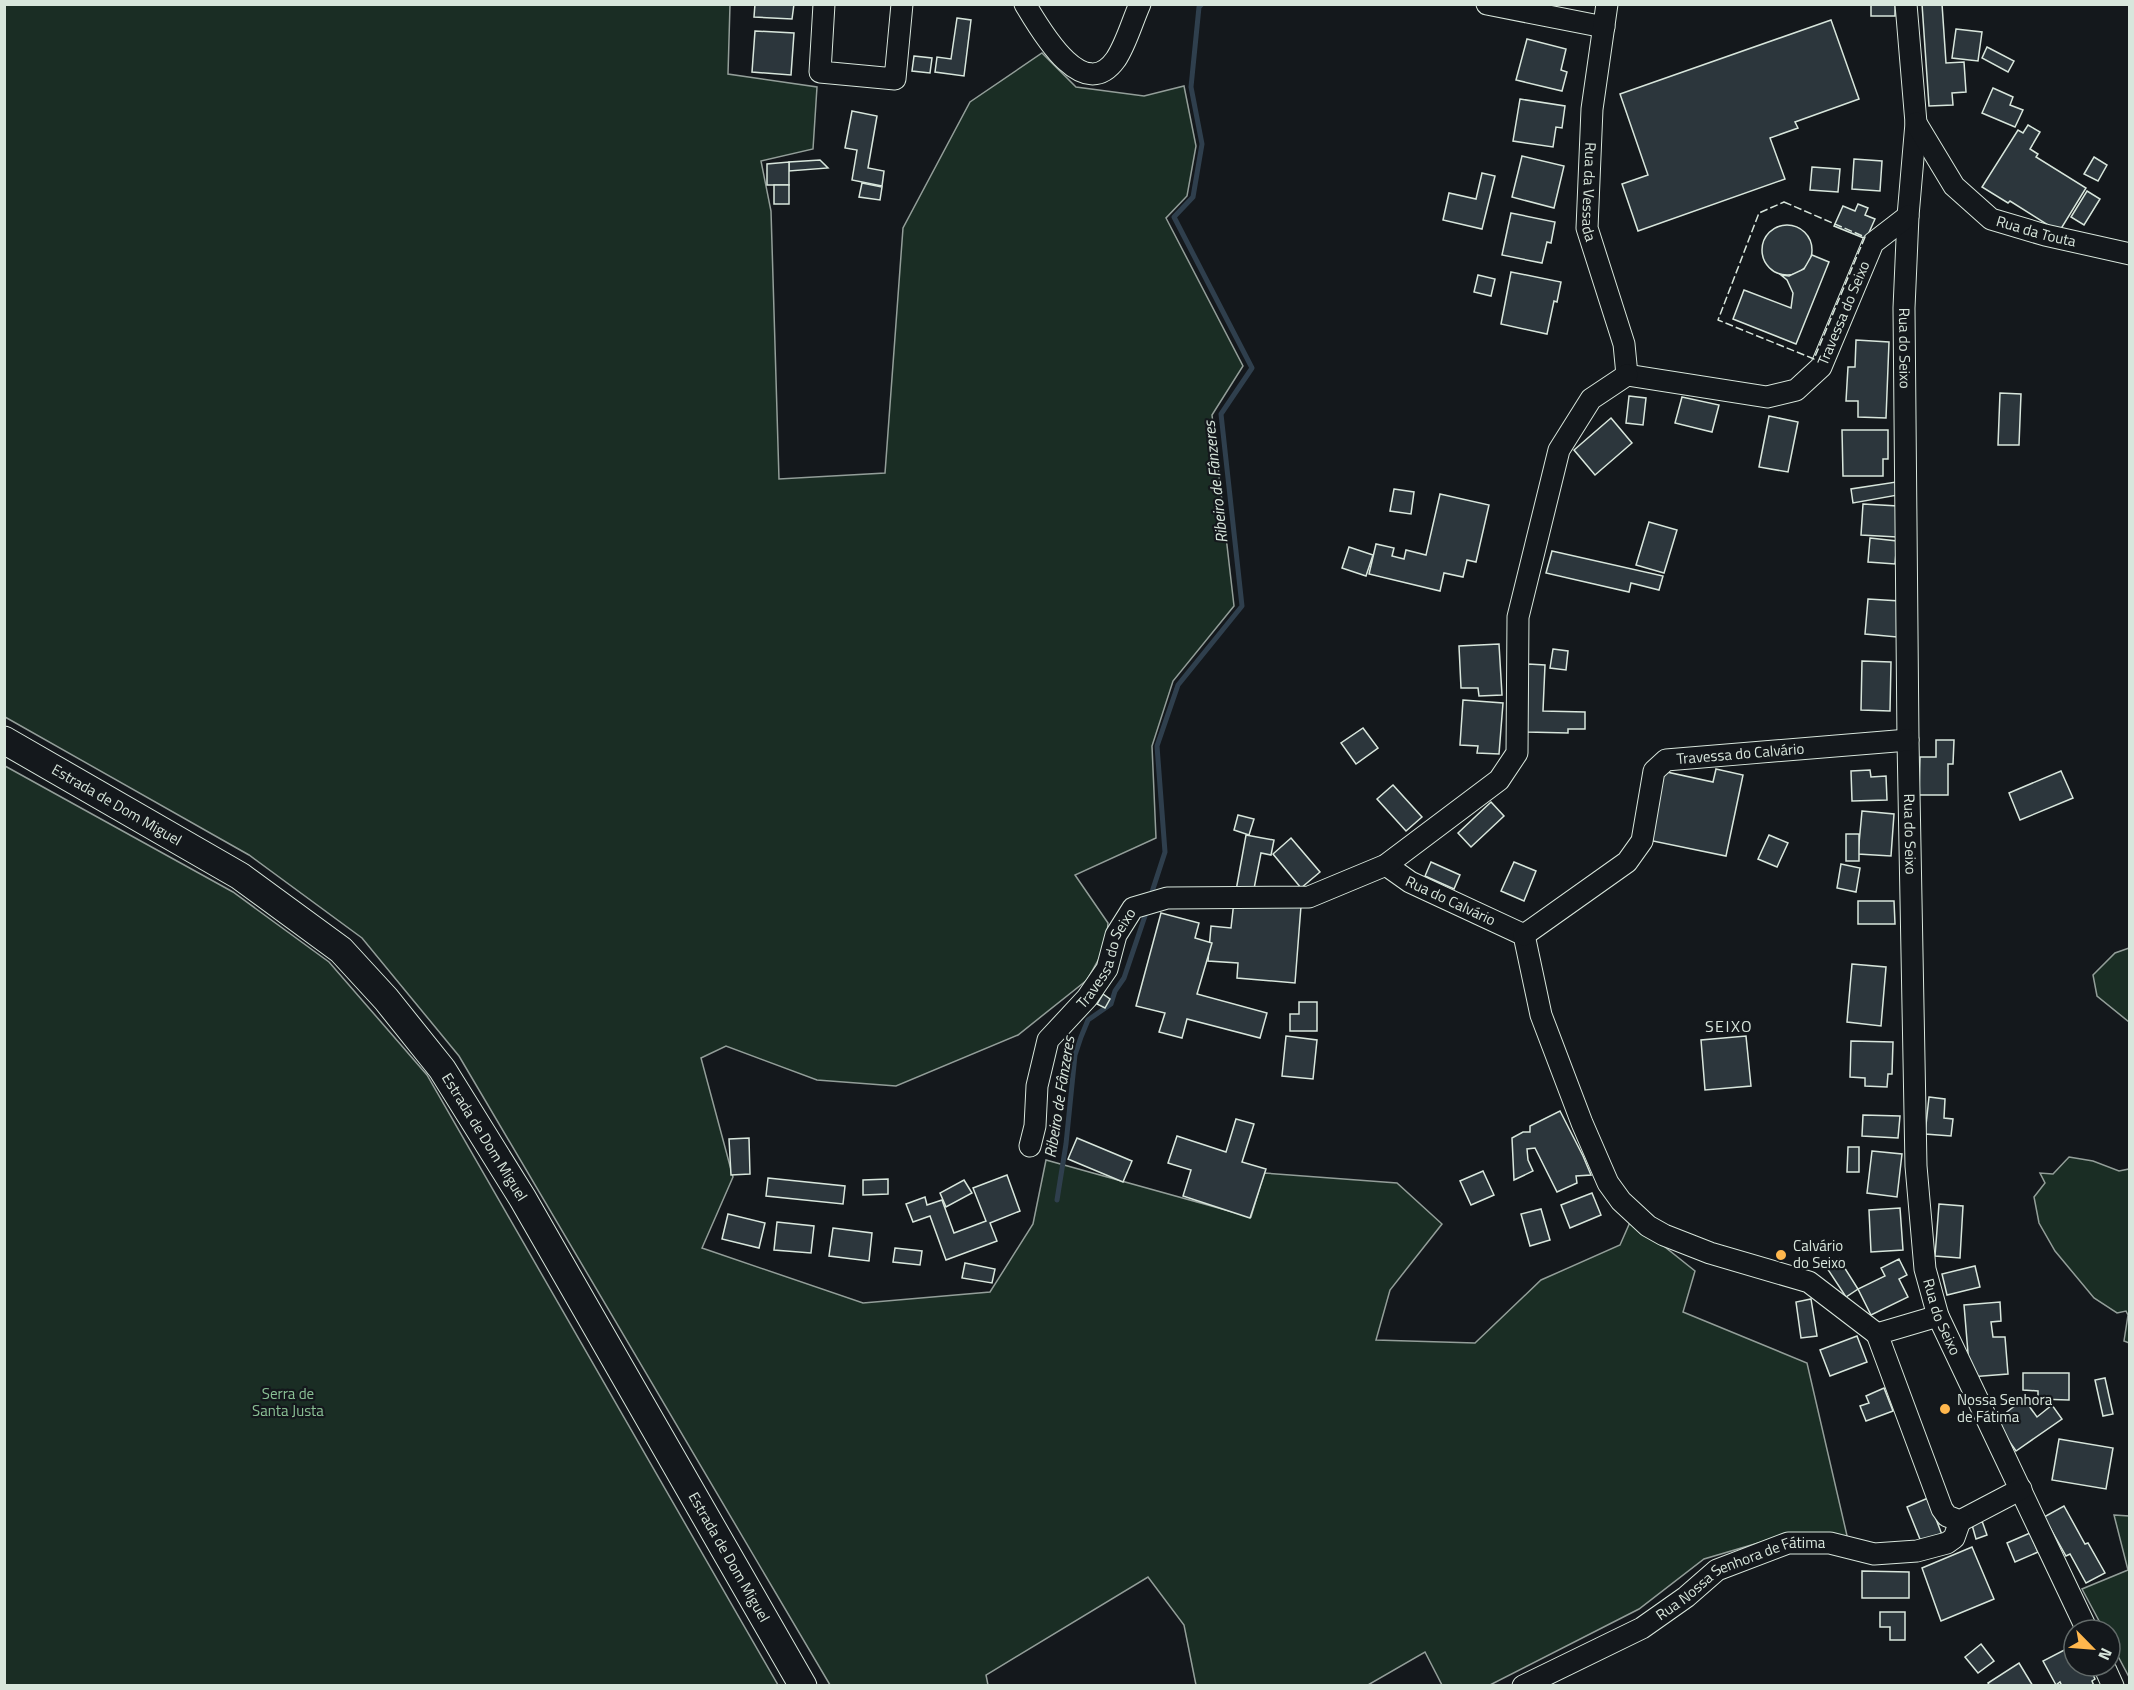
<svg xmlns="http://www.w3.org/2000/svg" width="2134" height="1690" font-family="'Titillium Web',sans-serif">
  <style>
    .green { fill: #1a2d24; stroke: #939e99; stroke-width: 1.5 }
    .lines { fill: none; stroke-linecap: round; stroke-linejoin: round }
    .stream { stroke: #2f3f4d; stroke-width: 5 }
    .building { fill: #2c363c; stroke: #d8e6dc; stroke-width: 1.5 }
    .minor-casing { stroke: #d8e6dc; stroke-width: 23 }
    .major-casing { stroke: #d8e6dc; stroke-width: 29 }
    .minor { stroke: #14181c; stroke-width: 21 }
    .major { stroke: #14181c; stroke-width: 27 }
    .fence { stroke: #d8e6dc; stroke-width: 1.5; stroke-dasharray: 8 3; stroke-linecap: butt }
    .poi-dot { fill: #ffb74d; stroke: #14181c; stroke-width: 2 }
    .labels { text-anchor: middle; stroke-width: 4.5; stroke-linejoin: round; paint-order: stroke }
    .street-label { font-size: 15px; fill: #d8e6dc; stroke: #14181c }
    .poi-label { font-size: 15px; fill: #d8e6dc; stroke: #14181c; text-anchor: start }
    .park-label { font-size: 15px; fill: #8ac095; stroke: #14181c }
    .water-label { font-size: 16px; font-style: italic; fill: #d8e6dc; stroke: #14181c }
    .neighbourhood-label { font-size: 16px; letter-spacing: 1.5px; fill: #d8e6dc; stroke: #14181c }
  </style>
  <rect width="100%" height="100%" fill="#14181c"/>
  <g class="green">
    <polygon points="5,5 730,5 728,74 817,87 813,149 761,161 771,211 779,479 885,473 903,228 970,102 1042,53 1076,87 1144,96 1184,86 1196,146 1187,196 1166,218 1243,366 1212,415 1234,606 1173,681 1152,746 1156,838 1075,875 1108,923 1106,946 1087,980 1018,1035 896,1086 817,1080 726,1046 701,1058 733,1177 702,1248 863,1303 990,1292 1033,1224 1046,1160 1251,1217 1264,1173 1397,1183 1442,1224 1390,1290 1376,1340 1475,1343 1541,1280 1620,1245 1631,1220 1695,1271 1683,1312 1807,1363 1848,1540 1789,1534 1704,1559 1639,1609 1490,1685 1442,1685 1425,1652 1368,1685 1196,1685 1184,1625 1148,1577 986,1675 988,1685 830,1685 459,1056 362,938 249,855 5,717"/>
    <polygon points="5,766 233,892 329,962 427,1075 778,1685 5,1685"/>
    <polygon points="2129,948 2130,948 2129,1022 2097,996 2093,975 2115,953"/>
    <polygon points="2069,1157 2093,1161 2119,1171 2129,1169 2129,1343 2124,1341 2128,1315 2126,1311 2117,1313 2094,1298 2055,1251 2039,1223 2034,1197 2045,1183 2040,1173 2053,1174"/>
    <polygon points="2114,1515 2129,1516 2129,1677 2110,1641 2110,1630 2104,1630 2082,1589 2128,1570"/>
  </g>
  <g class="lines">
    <g class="stream">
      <polyline points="1151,895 1165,852 1157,746 1178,685 1242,606 1221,414 1252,368 1174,217 1193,197 1202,144 1191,87 1199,7 1202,4"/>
      <polyline points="1057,1200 1066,1144 1075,1055 1081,1037 1088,1020 1111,1004 1115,991 1124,978 1147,910"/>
    </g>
  </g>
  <g class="building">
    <polygon points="755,4 794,4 792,19 754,17"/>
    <rect x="1871" y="4" width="24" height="12"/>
    <polygon points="1922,4 1942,4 1946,63 1964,62 1966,92 1952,93 1953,105 1929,106"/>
    <polygon points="957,18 971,20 964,76 935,72 937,57 951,59"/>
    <polygon points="1831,20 1859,99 1795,122 1798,128 1770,138 1785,179 1638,231 1622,184 1648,175 1620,94"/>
    <polygon points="1956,29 1982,32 1978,61 1952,58"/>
    <polygon points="755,31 794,33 791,75 752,72"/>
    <polygon points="1527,39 1566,49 1561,70 1567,72 1562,91 1516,80"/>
    <polygon points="1987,47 2014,61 2008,72 1982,58"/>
    <polygon points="914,56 932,58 930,73 912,71"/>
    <polygon points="1993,88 2013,97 2010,105 2023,110 2015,127 1982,113"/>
    <polygon points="1520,99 1565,106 1562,128 1556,127 1553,147 1513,141"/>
    <polygon points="852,111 877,116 868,168 884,171 882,186 852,180 857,150 845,148"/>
    <polygon points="2028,125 2040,132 2030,149 2038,154 2036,157 2086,188 2059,232 2010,201 2008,203 1982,187 2018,130 2023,133"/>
    <polygon points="1522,156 1564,166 1554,208 1512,197"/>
    <polygon points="2094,157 2107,165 2098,181 2084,174"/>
    <polygon points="1854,159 1882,161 1880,191 1852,189"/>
    <polygon points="820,160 828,168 789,171 789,162"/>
    <polygon points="789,162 789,185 767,185 767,164"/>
    <polygon points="1812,167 1840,169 1838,192 1810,190"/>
    <polygon points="1482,173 1495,176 1482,229 1443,220 1449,193 1476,199"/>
    <polygon points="862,183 882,187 880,200 859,197"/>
    <rect x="774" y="185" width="15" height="19"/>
    <polygon points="2087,191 2100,199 2084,225 2071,217"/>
    <polygon points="1858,204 1868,208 1865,215 1875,219 1866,239 1834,226 1843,206 1855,211"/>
    <polygon points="1511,213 1555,222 1551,243 1547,242 1542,263 1502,255"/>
    <circle cx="1787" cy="250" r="25"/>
    <polygon points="1812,255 1829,262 1796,344 1733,319 1744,290 1791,308 1793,293 1787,280 1781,275 1789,276 1804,269"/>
    <polygon points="1511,272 1561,282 1557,302 1554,301 1547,334 1501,324"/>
    <polygon points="1478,275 1495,279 1491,296 1474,292"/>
    <polygon points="1856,340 1889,342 1886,418 1858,417 1858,401 1846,401 1848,367 1855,367"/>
    <polygon points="2000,393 2021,394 2019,445 1998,445"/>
    <polygon points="1629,396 1646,398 1643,425 1626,423"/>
    <polygon points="1682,397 1719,405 1712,432 1675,423"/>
    <polygon points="1769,416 1798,422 1788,472 1759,467"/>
    <polygon points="1611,418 1632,443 1595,475 1574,450"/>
    <polygon points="1842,430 1888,430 1888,459 1883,459 1883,476 1843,476"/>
    <polygon points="1896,482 1898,495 1853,503 1851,489"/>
    <polygon points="1394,489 1414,492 1411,514 1390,511"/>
    <polygon points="1440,494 1489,505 1476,562 1467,560 1463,577 1444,573 1440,591 1369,574 1376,544 1394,548 1392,556 1404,559 1406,550 1426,555"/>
    <polygon points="1863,504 1898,506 1897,537 1861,535"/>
    <polygon points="1649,522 1677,530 1664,573 1636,565"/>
    <polygon points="1870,538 1897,541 1895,564 1868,562"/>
    <polygon points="1349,547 1373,555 1366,576 1342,568"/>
    <polygon points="1552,551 1663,576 1659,590 1631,583 1629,592 1546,573"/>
    <polygon points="1868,599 1900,601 1897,637 1865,634"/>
    <polygon points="1499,644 1502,695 1479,696 1478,688 1461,688 1459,646"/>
    <polygon points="1553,649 1568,651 1566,670 1550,668"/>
    <polygon points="1862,661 1891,662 1890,711 1861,710"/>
    <polygon points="1528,664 1545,665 1543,711 1585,712 1585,729 1568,729 1568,733 1527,732"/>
    <polygon points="1463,700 1503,703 1499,754 1477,753 1478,746 1460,745"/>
    <polygon points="1363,728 1378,748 1356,764 1341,743"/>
    <polygon points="1936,740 1954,740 1953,764 1948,764 1948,795 1919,795 1920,757 1936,757"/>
    <polygon points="1716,769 1743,775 1726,856 1648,840 1662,771 1713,782"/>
    <polygon points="1870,770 1871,777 1886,776 1887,800 1852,801 1851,771"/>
    <polygon points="2061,771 2073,798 2020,820 2009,793"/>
    <polygon points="1393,785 1422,817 1406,831 1377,799"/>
    <polygon points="1491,802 1504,816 1471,847 1458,833"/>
    <polygon points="1862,811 1894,814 1891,856 1858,854"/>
    <polygon points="1238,815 1254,819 1249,835 1234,830"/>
    <rect x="1846" y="834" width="13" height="27"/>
    <polygon points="1246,835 1274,840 1271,855 1261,853 1252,899 1235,896"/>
    <polygon points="1769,835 1788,843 1777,867 1758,859"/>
    <polygon points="1291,838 1320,872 1301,888 1273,854"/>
    <polygon points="1431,862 1460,875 1454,889 1425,876"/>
    <polygon points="1514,862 1536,871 1524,901 1501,891"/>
    <polygon points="1841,864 1860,868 1856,892 1837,888"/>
    <polygon points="1234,901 1301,906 1295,983 1237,978 1238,963 1208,961 1211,926 1231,928"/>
    <polygon points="1858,901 1894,901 1895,924 1858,924"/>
    <polygon points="1161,913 1199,923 1195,938 1212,943 1197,994 1267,1013 1260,1038 1187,1019 1182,1038 1159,1032 1165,1013 1136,1006"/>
    <polygon points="1852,964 1886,967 1881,1026 1847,1022"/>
    <polygon points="1103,994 1110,999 1105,1008 1097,1004"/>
    <polygon points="1299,1002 1317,1002 1317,1031 1290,1031 1290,1014 1299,1014"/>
    <polygon points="1286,1036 1317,1040 1313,1079 1282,1076"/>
    <polygon points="1746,1036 1751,1086 1705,1090 1701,1040"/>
    <polygon points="1851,1041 1893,1042 1892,1074 1888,1074 1887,1087 1865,1086 1865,1078 1850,1077"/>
    <polygon points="1929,1097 1945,1099 1944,1118 1953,1119 1951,1136 1925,1134"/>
    <polygon points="1560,1111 1583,1156 1591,1175 1576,1176 1577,1183 1557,1192 1535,1148 1527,1149 1528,1160 1533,1171 1514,1180 1512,1138 1523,1132 1530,1132 1530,1126"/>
    <polygon points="1863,1115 1900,1116 1898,1138 1862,1136"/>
    <polygon points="1236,1119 1254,1124 1242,1162 1266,1169 1250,1218 1183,1196 1191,1170 1168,1163 1177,1136 1226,1152"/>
    <polygon points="749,1138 750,1174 731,1175 729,1139"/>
    <polygon points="1077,1138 1132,1161 1123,1182 1068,1159"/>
    <polygon points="1848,1147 1859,1147 1859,1172 1847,1172"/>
    <polygon points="1872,1151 1902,1154 1897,1197 1867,1193"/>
    <polygon points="1483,1171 1494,1195 1471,1205 1460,1181"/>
    <polygon points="1007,1175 1020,1211 990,1223 997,1241 946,1260 930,1216 913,1222 906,1204 925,1197 927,1205 942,1200 954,1233 986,1221 973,1188"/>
    <polygon points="768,1178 845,1186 843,1204 766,1196"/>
    <polygon points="888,1179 888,1194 863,1195 863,1180"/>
    <polygon points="964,1180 972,1193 946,1207 940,1193"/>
    <polygon points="1592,1193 1601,1215 1570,1228 1561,1205"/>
    <polygon points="1939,1204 1963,1206 1960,1258 1935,1256"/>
    <polygon points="1900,1208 1903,1250 1871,1252 1869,1210"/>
    <polygon points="1541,1209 1550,1240 1530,1246 1521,1214"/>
    <polygon points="728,1214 765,1223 759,1248 722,1239"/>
    <polygon points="777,1222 814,1226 811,1253 774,1250"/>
    <polygon points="833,1228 872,1233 869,1261 829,1256"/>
    <polygon points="895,1248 922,1251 920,1265 893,1262"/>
    <polygon points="1839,1259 1858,1289 1846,1297 1827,1268"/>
    <polygon points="1899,1259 1907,1275 1899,1279 1908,1297 1871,1315 1858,1289 1885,1276 1881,1268"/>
    <polygon points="965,1263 995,1269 992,1283 962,1278"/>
    <polygon points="1975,1266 1980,1287 1947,1295 1942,1274"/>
    <polygon points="1811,1299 1817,1336 1801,1338 1796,1302"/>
    <polygon points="2000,1302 2001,1321 1991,1322 1993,1337 2005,1337 2008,1374 1970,1377 1964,1305"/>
    <polygon points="1857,1336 1867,1362 1830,1376 1820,1350"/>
    <polygon points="2023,1373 2069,1373 2069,1400 2038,1399 2038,1391 2023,1390"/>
    <polygon points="2105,1378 2113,1414 2103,1416 2095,1380"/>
    <polygon points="1884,1388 1893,1411 1866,1421 1860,1406 1869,1403 1866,1396"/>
    <polygon points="2024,1399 2037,1417 2052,1405 2062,1419 2016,1451 1995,1421"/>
    <polygon points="2059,1439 2113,1448 2106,1489 2052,1480"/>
    <polygon points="1928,1498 1944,1540 1924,1549 1907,1507"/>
    <polygon points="2064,1506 2085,1544 2088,1543 2105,1573 2086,1583 2070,1554 2066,1556 2044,1517"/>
    <polygon points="1982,1521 1987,1535 1976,1539 1972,1525"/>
    <polygon points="2030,1533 2038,1552 2015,1562 2007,1543"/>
    <polygon points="1972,1547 1994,1599 1941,1621 1922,1568"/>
    <polygon points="1862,1571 1909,1572 1909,1598 1862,1598"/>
    <polygon points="1880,1612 1905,1612 1905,1640 1890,1640 1890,1627 1880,1627"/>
    <polygon points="1981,1644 1994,1661 1978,1673 1965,1657"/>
    <polygon points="2074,1645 2074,1666 2089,1666 2095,1679 2092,1681 2094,1686 2062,1686 2060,1682 2056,1685 2043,1661"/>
    <polygon points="2019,1663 2033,1686 1990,1686 1988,1683"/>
  </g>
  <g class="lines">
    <g class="minor-casing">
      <g id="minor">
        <polyline points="824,4 820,72 895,79 902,4"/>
        <path d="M1025 4C1040 29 1083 106 1116 59 1126 44 1132 22 1140 4"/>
        <polyline points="1487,4 1604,27"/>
        <path id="s1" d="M1607 4 1592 109 1587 228 1624 344 1627 375"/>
        <path id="s2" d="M1906 4 1916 123 1908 216 1904 308 1908 740 1916 1166 1925 1269 1938 1316 2087 1630"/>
        <path id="s3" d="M1916 123 1954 186 1991 219 2045 235 2130 254"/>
        <path id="s4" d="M1627 375 1767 397 1796 390 1821 367 1873 243 1908 216"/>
        <path id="s5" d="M1386 865 1410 882 1524 935 1541 1015 1582 1123 1608 1183 1621 1201 1648 1226 1664 1235 1710 1253 1809 1282 1877 1334"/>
        <path id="s6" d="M1524 935 1627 862 1642 841 1654 771 1666 760 1908 740"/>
        <path id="s7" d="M1030 1146 1035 1126 1037 1086 1048 1040 1087 998 1107 969 1116 935 1133 908 1167 898 1309 897 1386 865 1499 780 1517 753 1518 617 1559 450 1591 399 1627 375"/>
        <polyline points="1938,1316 1877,1334 1942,1509 1947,1516 1960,1521 2021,1489"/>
        <polyline points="2104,1666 2113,1686"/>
        <path id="s8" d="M1523 1686 1642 1628 1686 1597 1717 1570 1788 1543H1830L1874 1554 1917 1551 1947 1543 1954 1538 1960 1521"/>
      </g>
    </g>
    <g class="major-casing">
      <g id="major">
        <path id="s9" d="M4 740 240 876 341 950 386 999 442 1069 523 1199 803 1686"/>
      </g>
    </g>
    <use href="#minor" class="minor"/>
    <use href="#major" class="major"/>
    <polygon class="fence" points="1784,202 1865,237 1814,359 1718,320 1759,213"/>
  </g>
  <g class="poi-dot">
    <circle cx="1781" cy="1255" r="6"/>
    <circle cx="1945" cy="1409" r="6"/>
  </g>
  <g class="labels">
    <g class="street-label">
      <text dy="5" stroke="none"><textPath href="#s1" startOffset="189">Rua da Vessada</textPath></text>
      <text dy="5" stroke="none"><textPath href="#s3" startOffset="170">Rua da Touta</textPath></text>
      <text dy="5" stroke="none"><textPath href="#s4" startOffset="264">Travessa do Seixo</textPath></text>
      <text dy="5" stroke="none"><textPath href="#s2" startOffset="345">Rua do Seixo</textPath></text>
      <text dy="5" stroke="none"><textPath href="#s6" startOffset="314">Travessa do Calvário</textPath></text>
      <text dy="5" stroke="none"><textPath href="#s9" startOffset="130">Estrada de Dom Miguel</textPath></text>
      <text dy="5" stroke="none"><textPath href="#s2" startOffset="831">Rua do Seixo</textPath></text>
      <text dy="5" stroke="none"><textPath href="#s5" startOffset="74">Rua do Calvário</textPath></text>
      <text dy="5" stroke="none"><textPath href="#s7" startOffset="210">Travessa do Seixo</textPath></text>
      <text dy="5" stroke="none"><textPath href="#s9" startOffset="634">Estrada de Dom Miguel</textPath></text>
      <text dy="5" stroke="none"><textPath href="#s2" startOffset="1317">Rua do Seixo</textPath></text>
      <text dy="5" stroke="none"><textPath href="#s9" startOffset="1120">Estrada de Dom Miguel</textPath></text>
      <text dy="5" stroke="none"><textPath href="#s8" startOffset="246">Rua Nossa Senhora de Fátima</textPath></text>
    </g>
    <g class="poi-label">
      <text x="1793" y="1251">Calvário<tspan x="1793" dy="17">do Seixo</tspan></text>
      <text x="1957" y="1405">Nossa Senhora<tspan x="1957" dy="17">de Fátima</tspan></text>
    </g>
    <g class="park-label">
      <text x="288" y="1399">Serra de<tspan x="288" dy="17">Santa Justa</tspan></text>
    </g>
    <g class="water-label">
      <text transform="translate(1215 482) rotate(-96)" y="6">Ribeiro de Fânzeres</text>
      <text transform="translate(1059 1097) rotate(-81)" y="6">Ribeiro de Fânzeres</text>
    </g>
    <g class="neighbourhood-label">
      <text x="1729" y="1032">SEIXO</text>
    </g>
  </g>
  <rect width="2134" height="1690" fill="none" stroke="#d8e6dc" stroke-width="12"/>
  <g transform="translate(2092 1648) rotate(115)"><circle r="28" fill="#14181c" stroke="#626a69" stroke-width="1.5"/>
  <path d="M0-4.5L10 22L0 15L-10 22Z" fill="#ffb74d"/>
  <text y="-9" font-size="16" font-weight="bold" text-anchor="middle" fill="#d8e6dc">N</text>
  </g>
</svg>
